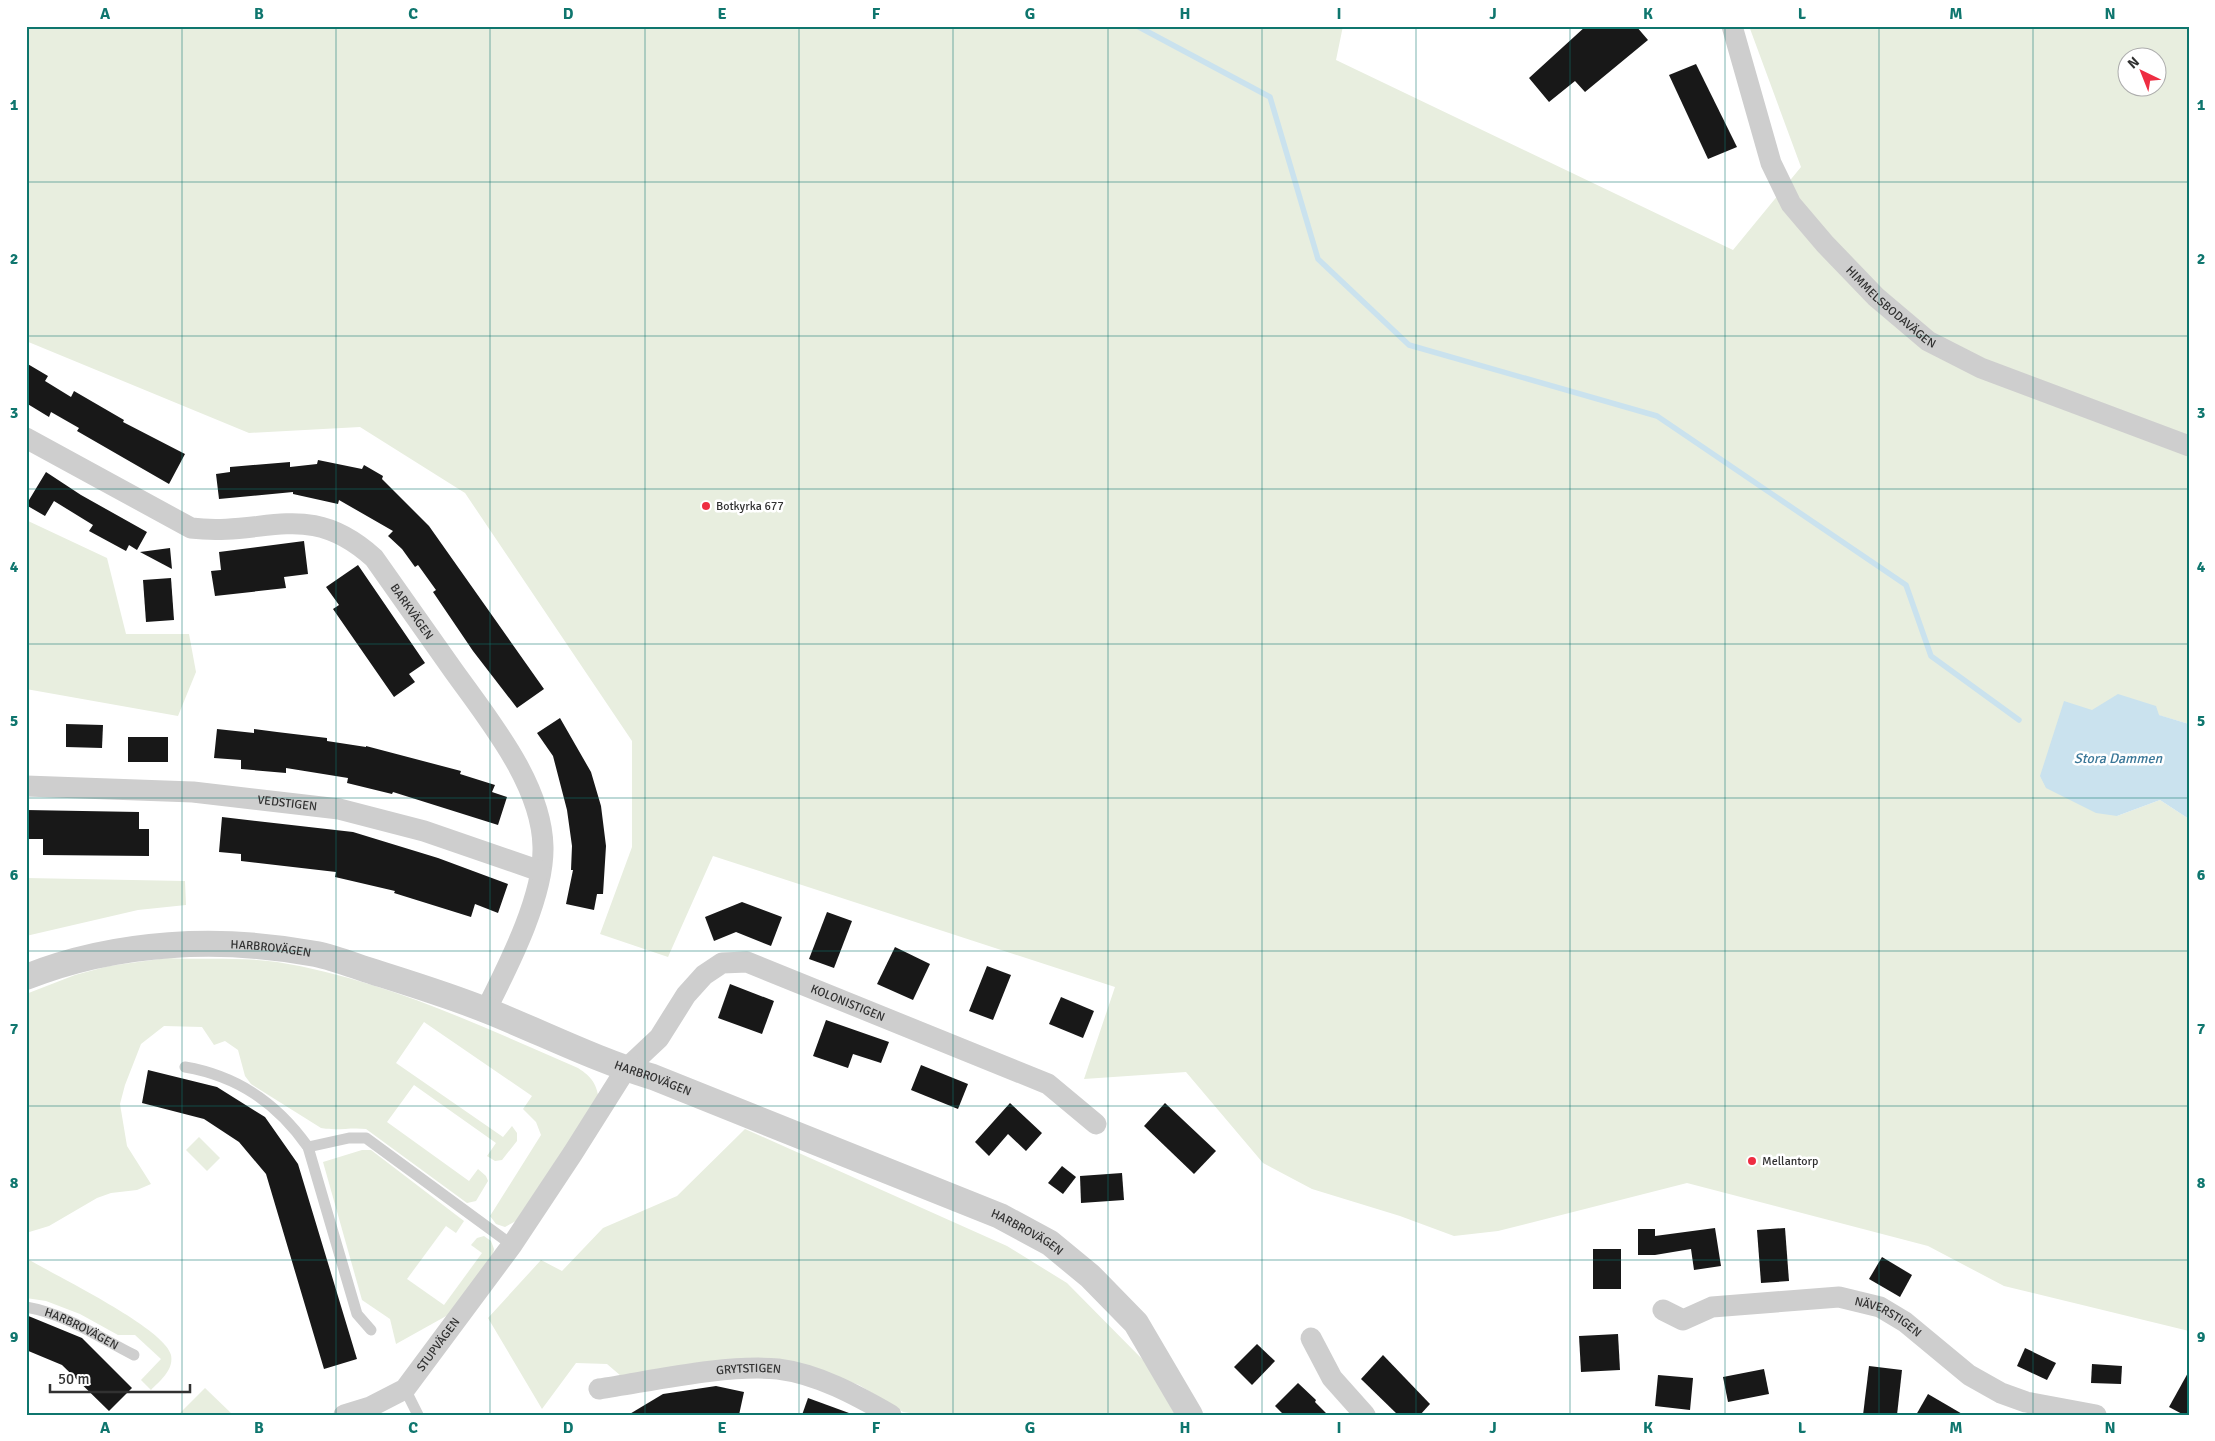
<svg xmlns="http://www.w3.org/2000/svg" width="2215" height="1441" font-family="Signika,sans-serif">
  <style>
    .green { fill: #e8eedf; fill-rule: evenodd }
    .water { fill: #cae2ee }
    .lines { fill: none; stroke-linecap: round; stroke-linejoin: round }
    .stream { stroke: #cae2ee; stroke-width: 5.5 }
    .building { fill: #181818 }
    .service { stroke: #cecece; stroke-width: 11 }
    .minor { stroke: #cecece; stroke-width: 21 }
    .tertiary { stroke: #cecece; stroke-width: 26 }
    .grid { fill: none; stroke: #0f766e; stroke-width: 1; stroke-opacity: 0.55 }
    .poi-dot { fill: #ee2d42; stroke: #fff; stroke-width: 2 }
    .labels { text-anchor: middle; stroke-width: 5; stroke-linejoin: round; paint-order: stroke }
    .street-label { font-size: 12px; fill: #313131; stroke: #fff }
    .poi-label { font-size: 12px; fill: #313131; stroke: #fff; text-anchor: start }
    .water-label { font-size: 14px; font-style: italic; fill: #3a7798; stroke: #fff }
    .neatline { fill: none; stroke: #0f766e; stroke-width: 2 }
    .grid-label { font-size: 16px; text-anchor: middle; font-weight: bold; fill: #0f766e }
  </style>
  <rect width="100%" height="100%" fill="#fff"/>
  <g class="green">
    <path d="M26 26H1343L1336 60 1733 250 1801 167 1749 26H2189V724L2158 715 2117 816 2160 800 2189 819V1331L2004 1286 1928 1246 1687 1183 1498 1231 1454 1236 1400 1216 1312 1189 1263 1163 1186 1072 1084 1079 1115 987 713 856 668 957 600 934 632 847V741L465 493 360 427 249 433 26 341ZM2128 58H2158V88H2128Z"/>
    <polygon points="26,520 107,558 126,634 189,634 196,672 178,716 26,689"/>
    <polygon points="26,878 185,881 186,905 138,910 26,936"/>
    <path d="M167 958C202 960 243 957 277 962 383 979 481 1026 578 1068 592 1077 597 1084 599 1101L516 1221 505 1227 496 1224 490 1216 541 1135 536 1122 523 1109 532 1096 424 1022 396 1063 503 1137 512 1126 517 1133V1141L502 1160 495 1161 487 1156 496 1143 414 1085 387 1122 469 1181 478 1169 486 1176 488 1181 476 1201 467 1203 366 1129C351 1127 336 1131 321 1128L251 1084 245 1076 238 1050 225 1041 214 1045 202 1027 164 1026 141 1044 125 1085 120 1104 127 1146 151 1184 137 1190 111 1193 97 1198 49 1226 26 1233V994L75 975 109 966Z"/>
    <polygon points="745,1129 1007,1246 1067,1283 1149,1366 1180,1415 925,1415 903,1412 859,1385 809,1368 621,1376 607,1364 576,1363 542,1409 488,1318 541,1260 562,1271 603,1228 677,1196"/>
    <polygon points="199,1137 220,1158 207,1171 186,1150"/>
    <polygon points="362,1150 371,1150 464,1221 456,1233 446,1226 407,1279 444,1305 482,1253 471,1245 477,1238 484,1236 491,1241 494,1249 492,1258 448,1315 396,1344 390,1319 362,1300 323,1162"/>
    <path d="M26 1258C52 1274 165 1328 171 1355 174 1370 160 1381 151 1390L141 1380 161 1359 135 1335H118L80 1314 46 1301 26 1298Z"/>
    <polygon points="205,1388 233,1415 178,1415"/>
  </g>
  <polygon class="water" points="2118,694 2156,706 2159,715 2189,724 2189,819 2160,800 2117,816 2096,813 2046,788 2040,776 2064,701 2092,710"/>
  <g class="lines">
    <polyline class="stream" points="1137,26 1270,97 1318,259 1409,345 1657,416 1906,585 1931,656 2019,720"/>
  </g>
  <g class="building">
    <polygon points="1586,26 1636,26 1648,40 1585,92 1575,81 1549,102 1529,78"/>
    <polygon points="1696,64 1737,147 1708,159 1669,75"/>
    <polygon points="26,363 48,376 45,381 71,397 74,391 124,420 123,422 185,454 169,484 77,431 79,428 51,412 49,417 26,403"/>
    <polygon points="318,460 362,469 364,465 383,476 382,479 429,526 544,689 517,708 473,651 433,592 436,590 418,565 415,567 402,549 388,536 393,531 339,500 338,504 293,494 293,492 219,499 216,474 230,472 230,467 290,462 290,467 317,464"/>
    <polygon points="46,472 81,495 147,532 137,550 129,545 126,551 89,531 93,525 54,501 45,516 26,505"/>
    <polygon points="304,541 308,574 284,577 286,588 215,596 211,571 221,570 219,552"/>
    <polygon points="170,548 172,569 140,552"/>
    <polygon points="358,565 425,663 409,674 415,682 394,697 333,609 339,605 326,587"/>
    <polygon points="171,578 174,620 146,622 143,580"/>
    <polygon points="560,718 591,772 601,806 606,846 603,894 597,894 594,910 566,904 573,870 571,870 572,846 567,810 553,756 537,733"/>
    <polygon points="66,724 103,725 102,748 66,747"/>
    <polygon points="217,729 254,733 254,729 277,732 327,738 327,741 366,747 366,746 461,771 460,774 495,785 492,792 507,797 498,825 393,792 392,794 347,783 348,778 286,768 286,773 241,769 241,760 214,758"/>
    <rect x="128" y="737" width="40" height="25"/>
    <polygon points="26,810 139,812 139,829 149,829 149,856 43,855 43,839 26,839"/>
    <polygon points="222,817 353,832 438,858 508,884 498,913 475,904 471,917 394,893 395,891 335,877 336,872 241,861 241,854 219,852"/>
    <polygon points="742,902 782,917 771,946 736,932 714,941 705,917"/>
    <polygon points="827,912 852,921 834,968 809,959"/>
    <polygon points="895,947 930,964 913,1000 877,984"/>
    <polygon points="987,966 1011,975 993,1020 969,1011"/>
    <polygon points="730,984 774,1001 762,1034 718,1018"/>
    <polygon points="1061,997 1094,1011 1083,1038 1049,1024"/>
    <polygon points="826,1020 889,1042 881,1063 853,1054 848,1068 813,1056"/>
    <polygon points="921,1065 968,1084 958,1109 911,1090"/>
    <polygon points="148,1070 217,1087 265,1117 298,1164 357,1359 324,1369 266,1174 239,1142 204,1119 142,1103"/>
    <polygon points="1010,1103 1042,1133 1026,1151 1008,1134 989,1156 975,1142"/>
    <polygon points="1165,1103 1216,1151 1194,1174 1144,1126"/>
    <polygon points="1062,1166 1076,1177 1063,1194 1048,1183"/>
    <polygon points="1122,1173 1124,1200 1081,1203 1080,1176"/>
    <polygon points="1715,1228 1721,1266 1694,1270 1691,1249 1655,1255 1638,1255 1638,1229 1655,1229 1655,1236"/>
    <polygon points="1785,1228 1789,1281 1761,1283 1757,1230"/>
    <rect x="1593" y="1249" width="28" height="40"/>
    <polygon points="1882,1257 1912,1275 1900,1297 1869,1279"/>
    <polygon points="26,1315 82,1338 132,1388 109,1411 62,1365 26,1350"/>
    <polygon points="1618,1334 1620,1370 1581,1372 1579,1336"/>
    <polygon points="1257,1344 1275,1361 1252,1385 1234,1367"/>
    <polygon points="2025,1348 2056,1363 2047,1380 2017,1366"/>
    <polygon points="1383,1355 1430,1404 1420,1415 1398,1415 1361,1379"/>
    <polygon points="2092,1364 2122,1366 2121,1384 2091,1383"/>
    <polygon points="1869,1366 1902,1370 1897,1415 1863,1415"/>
    <polygon points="1764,1369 1769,1394 1728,1402 1723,1377"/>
    <polygon points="2189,1371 2189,1415 2184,1415 2169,1407"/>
    <polygon points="1658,1375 1693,1378 1690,1410 1655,1406"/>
    <polygon points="1298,1383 1316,1400 1315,1402 1328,1415 1284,1415 1275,1406"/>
    <polygon points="716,1386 744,1392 739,1415 628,1415 663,1394"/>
    <polygon points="1928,1394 1964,1415 1916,1415"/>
    <polygon points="808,1398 849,1413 849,1415 802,1415"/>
  </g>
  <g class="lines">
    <g class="service">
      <path d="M185 1067C238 1076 277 1103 308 1147L357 1314 371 1330"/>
      <polyline points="308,1147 349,1138 366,1138 512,1245"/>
      <path id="s1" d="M26 1307C66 1314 98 1337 134 1355"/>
      <polyline points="405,1389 418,1415"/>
    </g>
    <g class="minor">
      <path id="s2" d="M1732 26 1771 163 1791 204 1825 244 1876 297 1928 341 1981 368 2189 446"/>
      <path id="s3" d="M26 438 191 528C266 537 308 498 374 558 401 596 427 633 453 670 488 719 542 784 543 847 544 897 508 966 486 1010"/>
      <path id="s4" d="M26 786 193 792 339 809 424 831 540 871"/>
      <path id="s5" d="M1663 1310 1683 1320 1712 1307 1839 1297 1880 1307 1905 1322 1969 1375 2001 1393 2026 1402 2096 1415"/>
      <polyline points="1311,1338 1332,1378 1365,1415"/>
      <path id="s6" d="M599 1389C652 1381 726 1364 778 1369 818 1374 856 1395 891 1415"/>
      <path id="s7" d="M344 1415 370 1407 405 1389 512 1245 573 1153 626 1069 659 1038 686 995 704 975 722 963 747 962 1048 1084 1096 1124"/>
    </g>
    <path class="tertiary" id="s8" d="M26 977C117 941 220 936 316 954 335 958 355 966 374 972 412 984 451 996 488 1011 543 1033 596 1060 653 1077L1000 1216 1050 1243 1090 1276 1136 1323 1190 1415"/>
  </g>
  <path class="grid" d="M182 26V1415M336 26V1415M490 26V1415M645 26V1415M799 26V1415M953 26V1415M1108 26V1415M1262 26V1415M1416 26V1415M1570 26V1415M1725 26V1415M1879 26V1415M2033 26V1415M26 182H2189M26 336H2189M26 489H2189M26 644H2189M26 798H2189M26 951H2189M26 1106H2189M26 1260H2189"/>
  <g class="poi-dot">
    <circle cx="706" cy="506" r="5"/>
    <circle cx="1752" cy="1161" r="5"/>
  </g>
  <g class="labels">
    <g class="street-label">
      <text dy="4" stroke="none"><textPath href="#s2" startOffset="332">HIMMELSBODAVÄGEN</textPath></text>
      <text dy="4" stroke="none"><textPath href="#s3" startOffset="446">BARKVÄGEN</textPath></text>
      <text dy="4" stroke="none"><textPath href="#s4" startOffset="262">VEDSTIGEN</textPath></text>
      <text dy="4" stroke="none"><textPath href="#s8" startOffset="249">HARBROVÄGEN</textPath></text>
      <text dy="4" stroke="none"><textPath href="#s7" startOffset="734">KOLONISTIGEN</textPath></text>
      <text dy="4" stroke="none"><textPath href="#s8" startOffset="654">HARBROVÄGEN</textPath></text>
      <text dy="4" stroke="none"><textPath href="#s8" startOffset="1059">HARBROVÄGEN</textPath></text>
      <text dy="4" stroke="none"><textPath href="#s5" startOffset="235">NÄVERSTIGEN</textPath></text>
      <text dy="4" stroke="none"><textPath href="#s1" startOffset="60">HARBROVÄGEN</textPath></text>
      <text dy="4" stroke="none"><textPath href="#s7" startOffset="122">STUPVÄGEN</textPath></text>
      <text dy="4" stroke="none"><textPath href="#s6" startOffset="151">GRYTSTIGEN</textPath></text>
    </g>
    <g class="poi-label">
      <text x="716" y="510">Botkyrka 677</text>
      <text x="1762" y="1165">Mellantorp</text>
    </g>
    <g class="water-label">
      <text x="2118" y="763">Stora Dammen</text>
    </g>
  </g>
  <rect width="2215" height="1441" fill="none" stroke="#ffffff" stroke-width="55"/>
  <g transform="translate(2142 72) rotate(317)"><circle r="24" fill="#ffffff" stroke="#adadad"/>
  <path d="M0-4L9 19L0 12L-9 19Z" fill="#ee2d42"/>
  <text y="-8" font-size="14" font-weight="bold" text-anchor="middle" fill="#313131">N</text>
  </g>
  <path d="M50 1384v8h140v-8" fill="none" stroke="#313131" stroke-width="2.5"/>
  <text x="58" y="1384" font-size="15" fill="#313131" stroke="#ffffff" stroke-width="4" paint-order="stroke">50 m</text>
  <rect x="28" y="28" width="2160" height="1386" class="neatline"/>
  <g class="grid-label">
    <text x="105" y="19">A</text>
    <text x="259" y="19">B</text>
    <text x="413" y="19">C</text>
    <text x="568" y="19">D</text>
    <text x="722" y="19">E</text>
    <text x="876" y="19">F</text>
    <text x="1030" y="19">G</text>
    <text x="1185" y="19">H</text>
    <text x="1339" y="19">I</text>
    <text x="1493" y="19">J</text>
    <text x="1648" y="19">K</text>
    <text x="1802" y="19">L</text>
    <text x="1956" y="19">M</text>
    <text x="2110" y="19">N</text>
    <text x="14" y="110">1</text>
    <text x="2201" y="110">1</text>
    <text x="14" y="264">2</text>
    <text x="2201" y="264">2</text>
    <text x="14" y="418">3</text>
    <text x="2201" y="418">3</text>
    <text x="14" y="572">4</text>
    <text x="2201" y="572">4</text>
    <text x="14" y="726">5</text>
    <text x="2201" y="726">5</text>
    <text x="14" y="880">6</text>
    <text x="2201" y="880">6</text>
    <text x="14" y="1034">7</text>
    <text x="2201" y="1034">7</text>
    <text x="14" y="1188">8</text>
    <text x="2201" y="1188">8</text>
    <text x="14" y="1342">9</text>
    <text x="2201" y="1342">9</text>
    <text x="105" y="1433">A</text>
    <text x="259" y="1433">B</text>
    <text x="413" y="1433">C</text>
    <text x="568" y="1433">D</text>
    <text x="722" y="1433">E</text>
    <text x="876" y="1433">F</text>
    <text x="1030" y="1433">G</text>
    <text x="1185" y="1433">H</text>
    <text x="1339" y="1433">I</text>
    <text x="1493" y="1433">J</text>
    <text x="1648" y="1433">K</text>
    <text x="1802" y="1433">L</text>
    <text x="1956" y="1433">M</text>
    <text x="2110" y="1433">N</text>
  </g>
</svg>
